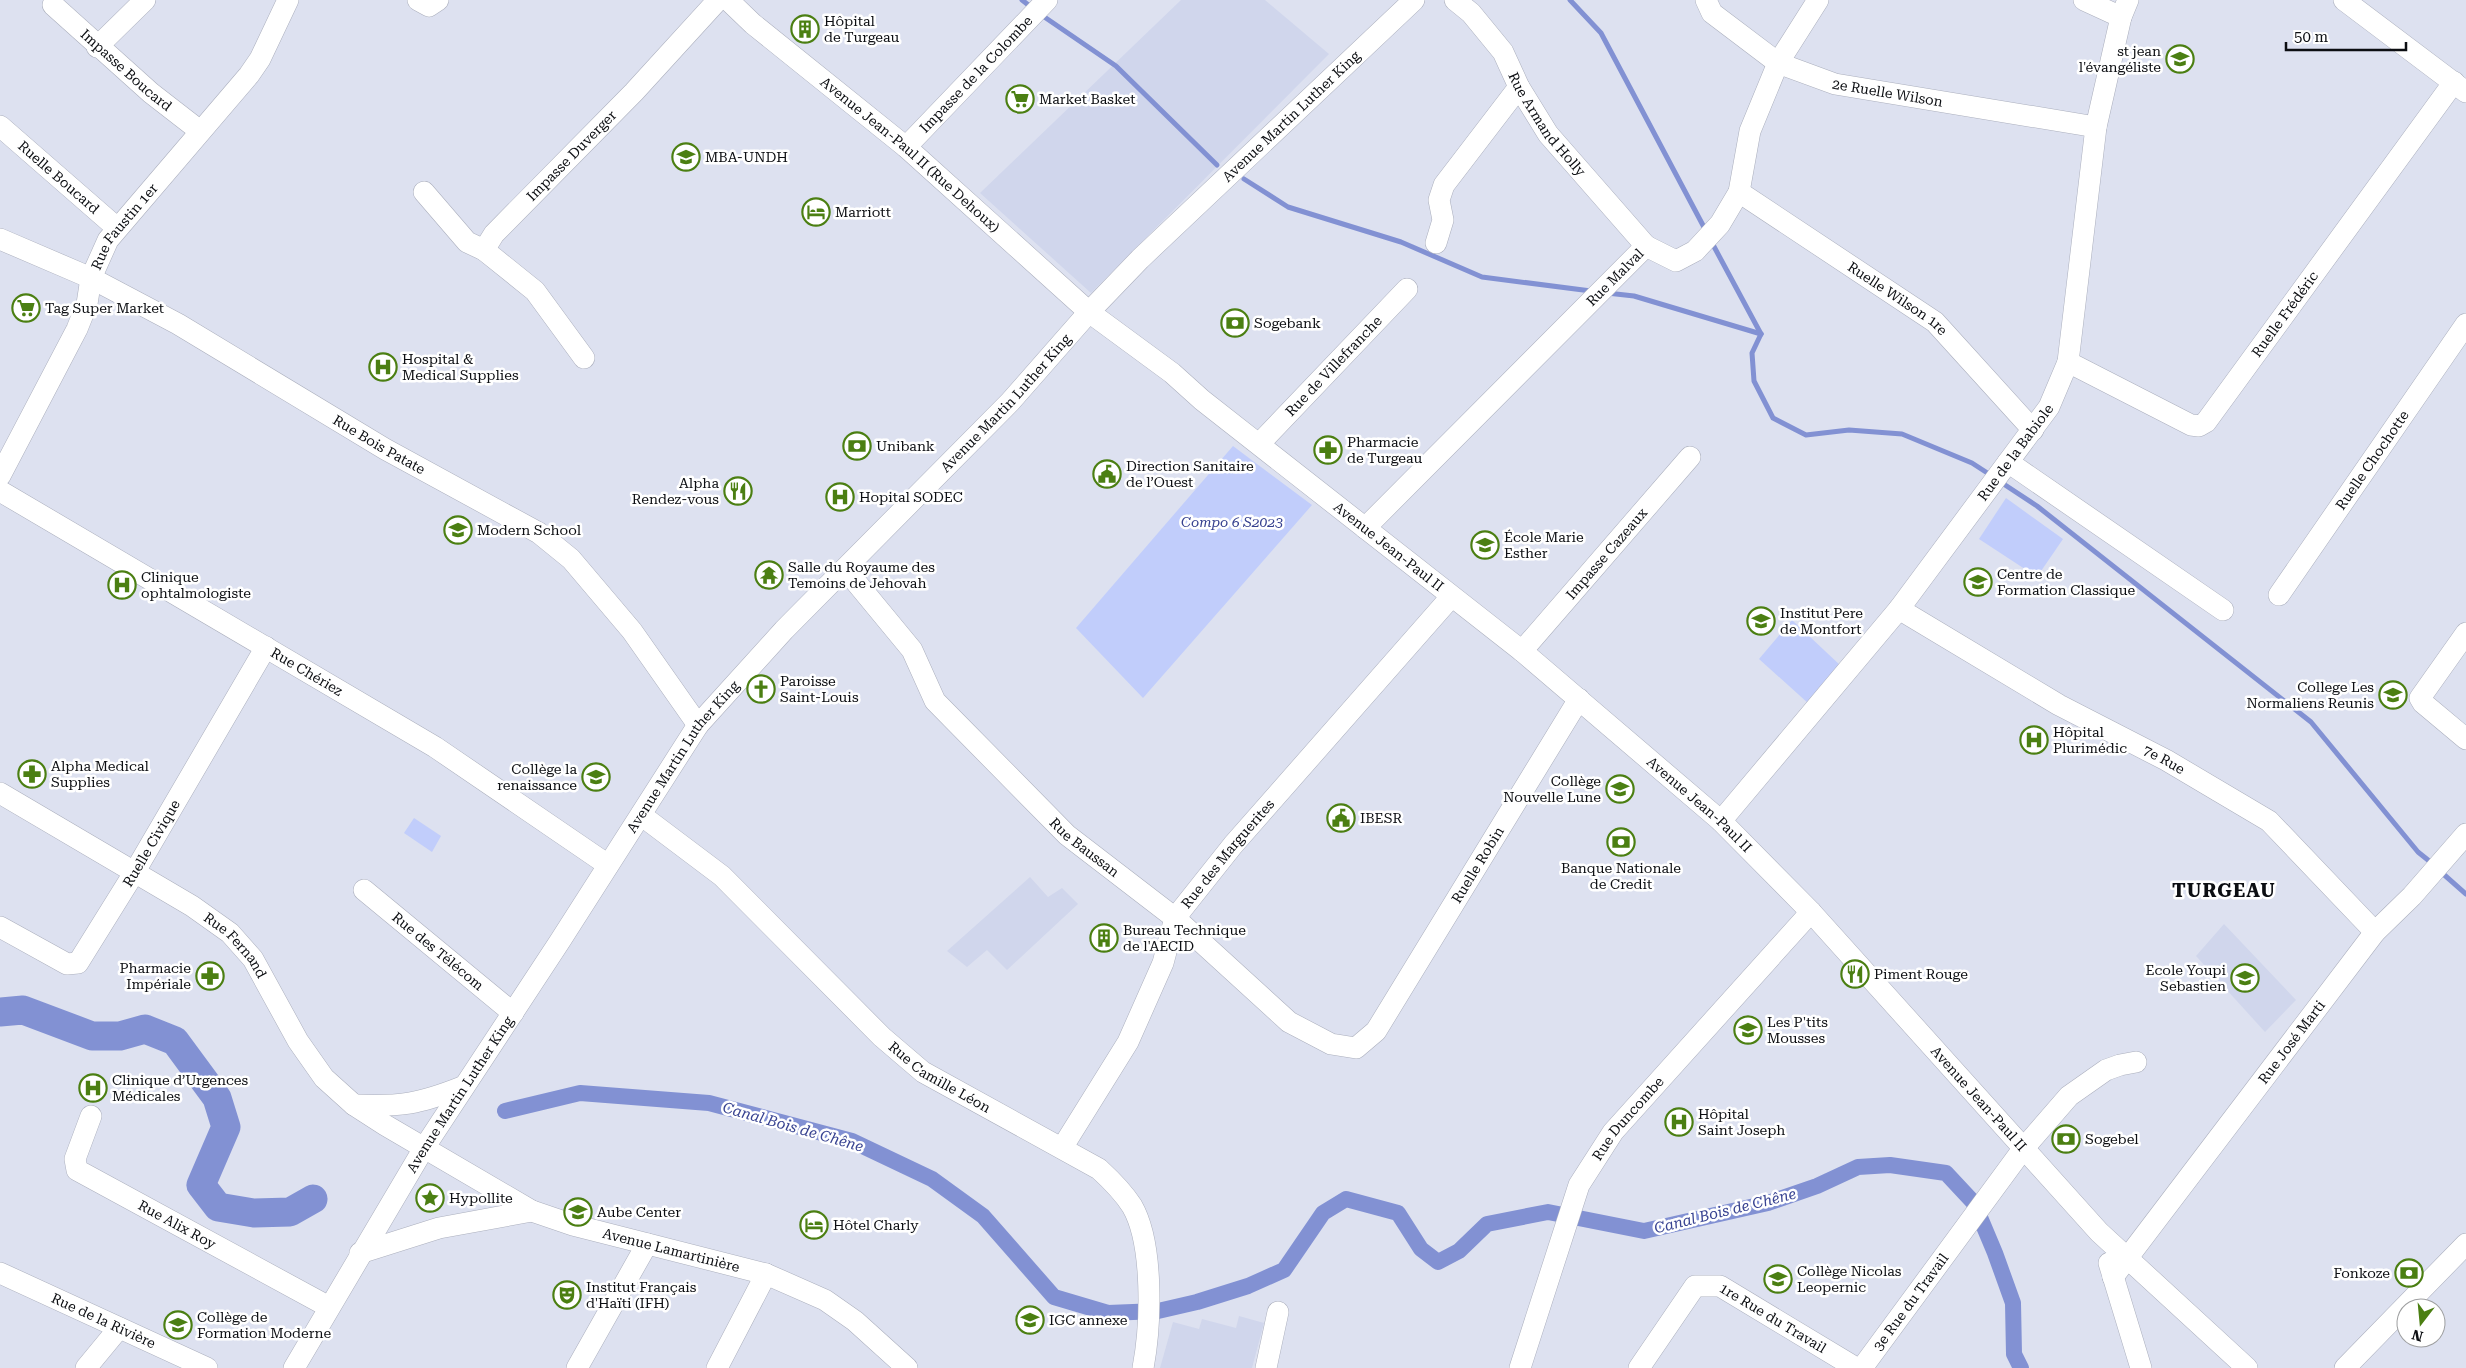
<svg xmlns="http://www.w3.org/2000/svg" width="2466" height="1368" font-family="'Roboto Serif',serif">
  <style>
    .built { fill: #d0d6ec }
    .green { fill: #c1cdfb }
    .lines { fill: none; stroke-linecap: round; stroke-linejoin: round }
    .stream { stroke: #8291d3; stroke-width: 5 }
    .canal { stroke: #8291d3; stroke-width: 16 }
    .river { stroke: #8291d3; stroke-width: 29 }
    .minor-casing { stroke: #abafbd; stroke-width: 22 }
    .minor { stroke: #fff; stroke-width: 21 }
    .labels { text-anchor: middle; stroke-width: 5; stroke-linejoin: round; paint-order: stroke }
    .poi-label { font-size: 14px; fill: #0c0e12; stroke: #fff; text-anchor: start }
    .street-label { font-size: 14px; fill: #0c0e12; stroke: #fff }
    .park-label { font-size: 14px; font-style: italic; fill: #36418f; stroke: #fff }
    .water-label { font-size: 15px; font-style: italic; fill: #384391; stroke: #fff }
    .district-label { font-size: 19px; font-weight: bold; letter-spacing: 1px; fill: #0c0e12; stroke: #fff }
  </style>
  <rect width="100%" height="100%" fill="#dde1f0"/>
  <g class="built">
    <polygon points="1181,0 1265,0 1329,54 1091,293 980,193"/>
    <polygon points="1030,877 1048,897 1062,888 1078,904 1007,970 987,950 967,967 947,951"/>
    <polygon points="2224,924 2296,1000 2265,1032 2196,956"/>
    <polygon points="1239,1316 1264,1323 1252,1368 1160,1368 1173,1322 1199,1329 1202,1319 1236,1328"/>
  </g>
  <g class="green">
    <polygon points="1233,446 1312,505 1143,698 1076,628"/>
    <polygon points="2006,498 2063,539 2037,577 1979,539"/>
    <polygon points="1792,620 1841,666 1809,704 1759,659"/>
    <polygon points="414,818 441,836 432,852 404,833"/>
  </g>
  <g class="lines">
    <g class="stream">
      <polyline points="1022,0 1031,7"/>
      <polyline points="1570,0 1601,33 1706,231"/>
      <polyline points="1040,14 1116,66 1217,165"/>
      <polyline points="1244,179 1288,207 1401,242 1482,277 1591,291"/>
      <polyline points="1711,241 1761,334"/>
      <polyline points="1607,293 1634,296 1761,334"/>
      <polyline points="1761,334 1752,353 1754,381 1773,418 1806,435 1849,430 1902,434 1972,463 1992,476"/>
      <polyline points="1999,481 2037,506 2311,722 2418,852 2433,864"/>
      <polyline points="2441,872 2466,894"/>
    </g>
    <polyline class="canal" points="505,1111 580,1093 709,1103 852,1141 932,1179 983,1216 1054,1297 1108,1313 1158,1311 1197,1302 1248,1286 1284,1270 1323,1213 1346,1199 1398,1213 1421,1249 1438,1262 1459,1251 1487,1224 1548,1212 1644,1231 1768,1203 1817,1186 1858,1167 1890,1165 1946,1173 1974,1203 1995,1253 2013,1303 2014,1354 2021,1368"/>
    <polyline class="river" points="0,1012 23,1010 92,1036 120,1036 145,1029 175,1041 217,1098 226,1127 201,1185 218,1207 254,1213 290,1212 313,1199"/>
    <g class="minor-casing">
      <g id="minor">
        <polyline points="418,0 429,6 438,0"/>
        <path id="s1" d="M728 0 753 24 906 147 1089 312 1172 373 1202 400 1522 651 1721 821 1811 912 2099 1232 2247 1368"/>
        <path id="s2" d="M1455 0 1471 13 1503 52 1519 87 1548 134 1646 246"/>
        <path id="s3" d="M1706 0 1712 13 1778 63 1835 84 2096 127"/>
        <polyline points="2084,0 2121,17"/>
        <polyline points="2344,0 2466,92"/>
        <path id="s4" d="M53 5 151 93 200 131"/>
        <polyline points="97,47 145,0"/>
        <path id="s5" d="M0 126 117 228"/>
        <path id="s6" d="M906 147 1047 0"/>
        <polyline points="424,192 467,242 484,250 535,291 584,358"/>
        <path id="s7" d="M1739 192 1935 322 2033 430"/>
        <path id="s8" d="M0 239 91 278 178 324 385 449 539 533 571 559 632 631 698 725"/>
        <polyline points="1436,243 1443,220 1439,200 1444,185 1519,87"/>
        <path id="s9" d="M484 250 494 234 634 92 718 0"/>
        <path id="s10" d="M2068 362 2191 425 2199 426 2206 422 2454 82"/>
        <path id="s11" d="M1259 444 1407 289"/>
        <polyline points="2008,462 2223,610"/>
        <path id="s12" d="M0 476 77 329 87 304 91 278 108 240 249 75 260 59 288 0"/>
        <path id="s13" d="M0 491 435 747 608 865"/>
        <path id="s14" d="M1365 528 1646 246 1676 261 1695 251 1720 224 1739 192 1750 131 1778 63 1818 0"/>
        <path id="s15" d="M846 570 912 650 935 701 1067 835 1175 918 1289 1022 1331 1044 1356 1048 1376 1031 1579 699"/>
        <path id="s16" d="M2279 595 2466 324"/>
        <path id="s17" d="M1899 609 2059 705 2166 760 2269 821 2375 932"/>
        <polyline points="2466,633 2420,698 2423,703 2466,739"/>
        <path id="s18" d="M1522 651 1690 457"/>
        <path id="s19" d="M0 793 192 906 230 933 253 959 298 1041 324 1078 354 1105 385 1125 532 1211 573 1225 766 1274 825 1300 855 1321 907 1368"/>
        <path id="s20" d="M641 815 722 876 882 1037 923 1072 1099 1169C1111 1180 1123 1192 1132 1206 1154 1244 1151 1326 1143 1368"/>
        <path id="s21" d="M1721 821 1899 609 2049 407 2068 362 2096 127 2121 17 2128 0"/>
        <path id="s22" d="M364 890 513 1013"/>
        <path id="s23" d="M0 927 67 964 78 963 134 873 266 647"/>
        <path d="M354 1105C400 1107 419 1104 462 1087"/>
        <path id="s24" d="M91 1116 75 1159 77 1170 329 1307"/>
        <path id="s25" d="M1062 1148 1128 1042 1163 963 1175 918 1233 845 1451 597"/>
        <polyline points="360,1253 439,1228 532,1211"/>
        <polyline points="2109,1263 2141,1368"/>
        <path id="s26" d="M0 1273 207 1368"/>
        <path id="s27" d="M2113 1277 2375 932 2412 896 2466 834"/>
        <polyline points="86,1368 119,1328"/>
        <path id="s28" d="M294 1368 424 1148 560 941 698 725 784 630 1010 402 1089 312 1140 259 1414 0"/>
        <polyline points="577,1368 647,1244"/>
        <polyline points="717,1368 766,1274"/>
        <polyline points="1266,1368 1278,1312"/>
        <path id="s29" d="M1520 1368 1579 1185 1613 1132 1811 912"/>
        <path id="s30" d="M1639 1368 1695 1286H1720L1856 1368"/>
        <path id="s31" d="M1862 1368 2023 1149 2069 1096 2106 1070 2120 1065 2136 1062"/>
        <polyline points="2345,1368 2466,1244"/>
      </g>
    </g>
    <use href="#minor" class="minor"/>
  </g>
  <defs>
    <g id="building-ring" transform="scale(1.4375)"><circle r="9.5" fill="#fff" stroke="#4b7f12" stroke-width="1.5"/><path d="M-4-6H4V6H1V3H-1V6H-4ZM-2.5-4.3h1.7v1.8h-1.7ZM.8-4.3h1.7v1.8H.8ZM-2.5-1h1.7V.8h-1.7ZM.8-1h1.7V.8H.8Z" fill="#4b7f12"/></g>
    <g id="school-ring" transform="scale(1.4375)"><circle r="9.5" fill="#fff" stroke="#4b7f12" stroke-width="1.5"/><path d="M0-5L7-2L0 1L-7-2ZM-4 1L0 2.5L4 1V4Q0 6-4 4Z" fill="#4b7f12"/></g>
    <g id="supermarket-ring" transform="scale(1.4375)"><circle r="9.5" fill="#fff" stroke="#4b7f12" stroke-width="1.5"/><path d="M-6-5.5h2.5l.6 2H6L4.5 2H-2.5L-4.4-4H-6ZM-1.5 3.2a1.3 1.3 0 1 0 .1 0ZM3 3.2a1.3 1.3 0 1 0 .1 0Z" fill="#4b7f12"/></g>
    <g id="university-ring" transform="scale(1.4375)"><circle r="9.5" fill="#fff" stroke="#4b7f12" stroke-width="1.5"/><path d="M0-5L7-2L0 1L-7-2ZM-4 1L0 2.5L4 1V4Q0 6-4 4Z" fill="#4b7f12"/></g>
    <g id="hotel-ring" transform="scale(1.4375)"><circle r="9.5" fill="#fff" stroke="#4b7f12" stroke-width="1.5"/><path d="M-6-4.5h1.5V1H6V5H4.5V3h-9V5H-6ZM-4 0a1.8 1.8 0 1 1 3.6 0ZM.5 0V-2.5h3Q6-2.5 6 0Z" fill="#4b7f12"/></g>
    <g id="bank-ring" transform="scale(1.4375)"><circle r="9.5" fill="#fff" stroke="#4b7f12" stroke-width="1.5"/><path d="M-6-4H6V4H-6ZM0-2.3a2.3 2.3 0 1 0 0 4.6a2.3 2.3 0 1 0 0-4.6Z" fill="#4b7f12"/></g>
    <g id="hospital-ring" transform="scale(1.4375)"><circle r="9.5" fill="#fff" stroke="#4b7f12" stroke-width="1.5"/><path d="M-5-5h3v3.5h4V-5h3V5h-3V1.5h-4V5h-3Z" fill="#4b7f12"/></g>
    <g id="pharmacy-ring" transform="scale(1.4375)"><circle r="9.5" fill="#fff" stroke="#4b7f12" stroke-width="1.5"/><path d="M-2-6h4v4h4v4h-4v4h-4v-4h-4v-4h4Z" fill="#4b7f12"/></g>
    <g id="civic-ring" transform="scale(1.4375)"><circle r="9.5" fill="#fff" stroke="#4b7f12" stroke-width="1.5"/><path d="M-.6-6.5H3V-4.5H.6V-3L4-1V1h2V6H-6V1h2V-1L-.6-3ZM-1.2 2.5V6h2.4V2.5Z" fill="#4b7f12"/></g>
    <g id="restaurant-ring" transform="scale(1.4375)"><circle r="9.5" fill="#fff" stroke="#4b7f12" stroke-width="1.5"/><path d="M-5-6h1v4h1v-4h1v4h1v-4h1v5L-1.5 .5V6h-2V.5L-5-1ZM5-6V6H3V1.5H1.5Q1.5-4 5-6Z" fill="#4b7f12"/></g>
    <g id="temple-ring" transform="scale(1.4375)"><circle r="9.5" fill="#fff" stroke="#4b7f12" stroke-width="1.5"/><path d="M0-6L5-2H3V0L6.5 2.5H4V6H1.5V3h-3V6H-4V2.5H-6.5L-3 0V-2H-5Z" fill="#4b7f12"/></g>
    <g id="church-ring" transform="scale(1.4375)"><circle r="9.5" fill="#fff" stroke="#4b7f12" stroke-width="1.5"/><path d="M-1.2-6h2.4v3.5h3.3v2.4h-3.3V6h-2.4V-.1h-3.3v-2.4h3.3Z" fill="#4b7f12"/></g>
    <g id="sight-ring" transform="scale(1.4375)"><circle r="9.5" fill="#fff" stroke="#4b7f12" stroke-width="1.5"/><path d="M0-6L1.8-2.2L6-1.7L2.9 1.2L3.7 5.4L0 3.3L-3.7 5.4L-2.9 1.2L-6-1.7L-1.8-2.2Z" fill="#4b7f12"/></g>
    <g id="theatre-ring" transform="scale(1.4375)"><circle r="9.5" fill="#fff" stroke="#4b7f12" stroke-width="1.5"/><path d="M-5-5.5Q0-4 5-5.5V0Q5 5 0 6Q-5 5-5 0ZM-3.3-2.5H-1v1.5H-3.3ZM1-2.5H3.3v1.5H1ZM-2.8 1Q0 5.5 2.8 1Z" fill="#4b7f12"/></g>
  </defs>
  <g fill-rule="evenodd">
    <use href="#building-ring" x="805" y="29"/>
    <use href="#school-ring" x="2180" y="59"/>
    <use href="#supermarket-ring" x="1020" y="99"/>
    <use href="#university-ring" x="686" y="157"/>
    <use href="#hotel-ring" x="816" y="212"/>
    <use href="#supermarket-ring" x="26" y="308"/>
    <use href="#bank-ring" x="1235" y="323"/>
    <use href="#hospital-ring" x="383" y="367"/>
    <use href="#bank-ring" x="857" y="446"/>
    <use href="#pharmacy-ring" x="1328" y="450"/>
    <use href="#civic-ring" x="1107" y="474"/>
    <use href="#restaurant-ring" x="738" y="491"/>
    <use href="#hospital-ring" x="840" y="497"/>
    <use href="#university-ring" x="458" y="530"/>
    <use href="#school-ring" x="1485" y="545"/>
    <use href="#temple-ring" x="769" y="575"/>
    <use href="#school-ring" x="1978" y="582"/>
    <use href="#hospital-ring" x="122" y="585"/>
    <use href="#school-ring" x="1761" y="621"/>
    <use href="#church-ring" x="761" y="689"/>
    <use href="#school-ring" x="2393" y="695"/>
    <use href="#hospital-ring" x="2034" y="740"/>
    <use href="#pharmacy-ring" x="32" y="774"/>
    <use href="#school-ring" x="596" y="777"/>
    <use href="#school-ring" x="1620" y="789"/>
    <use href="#civic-ring" x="1341" y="818"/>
    <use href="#bank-ring" x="1621" y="842"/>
    <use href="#building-ring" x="1104" y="938"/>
    <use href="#restaurant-ring" x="1855" y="974"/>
    <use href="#pharmacy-ring" x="210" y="976"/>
    <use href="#school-ring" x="2245" y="978"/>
    <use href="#school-ring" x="1748" y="1030"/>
    <use href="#hospital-ring" x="93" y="1088"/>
    <use href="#hospital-ring" x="1679" y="1122"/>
    <use href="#bank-ring" x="2066" y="1139"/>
    <use href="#sight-ring" x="430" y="1198"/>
    <use href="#university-ring" x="578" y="1212"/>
    <use href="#hotel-ring" x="814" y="1225"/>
    <use href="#bank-ring" x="2409" y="1273"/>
    <use href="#school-ring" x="1778" y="1279"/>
    <use href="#theatre-ring" x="567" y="1295"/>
    <use href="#school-ring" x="1030" y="1320"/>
    <use href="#school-ring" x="178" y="1325"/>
  </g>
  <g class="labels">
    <g class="poi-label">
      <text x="824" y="26">Hôpital<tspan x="824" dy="16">de Turgeau</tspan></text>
      <text x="2161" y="56" text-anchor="end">st jean<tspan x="2161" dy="16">l'évangéliste</tspan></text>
      <text x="1039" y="104">Market Basket</text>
      <text x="705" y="162">MBA-UNDH</text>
      <text x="835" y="217">Marriott</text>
      <text x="45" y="313">Tag Super Market</text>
      <text x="1254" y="328">Sogebank</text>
      <text x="402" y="364">Hospital &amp;<tspan x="402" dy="16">Medical Supplies</tspan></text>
      <text x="1347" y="447">Pharmacie<tspan x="1347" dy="16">de Turgeau</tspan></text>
      <text x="876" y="451">Unibank</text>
      <text x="1126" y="471">Direction Sanitaire<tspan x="1126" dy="16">de l’Ouest</tspan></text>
      <text x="719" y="488" text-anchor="end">Alpha<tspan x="719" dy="16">Rendez-vous</tspan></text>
      <text x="859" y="502">Hopital SODEC</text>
      <text x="477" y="535">Modern School</text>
      <text x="1504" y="542">École Marie<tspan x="1504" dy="16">Esther</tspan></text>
      <text x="788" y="572">Salle du Royaume des<tspan x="788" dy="16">Temoins de Jehovah</tspan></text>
      <text x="1997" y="579">Centre de<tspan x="1997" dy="16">Formation Classique</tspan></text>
      <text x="141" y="582">Clinique<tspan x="141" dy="16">ophtalmologiste</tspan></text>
      <text x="1780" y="618">Institut Pere<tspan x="1780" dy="16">de Montfort</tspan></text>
      <text x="780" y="686">Paroisse<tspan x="780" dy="16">Saint-Louis</tspan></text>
      <text x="2374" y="692" text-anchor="end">College Les<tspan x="2374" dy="16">Normaliens Reunis</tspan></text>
      <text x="2053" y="737">Hôpital<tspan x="2053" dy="16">Plurimédic</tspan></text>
      <text x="51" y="771">Alpha Medical<tspan x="51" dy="16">Supplies</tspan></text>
      <text x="577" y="774" text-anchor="end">Collège la<tspan x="577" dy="16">renaissance</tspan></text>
      <text x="1601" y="786" text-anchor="end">Collège<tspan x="1601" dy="16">Nouvelle Lune</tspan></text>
      <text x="1360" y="823">IBESR</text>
      <text x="1621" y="873" text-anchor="middle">Banque Nationale<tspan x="1621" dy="16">de Credit</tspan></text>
      <text x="1123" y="935">Bureau Technique<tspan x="1123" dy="16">de l'AECID</tspan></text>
      <text x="191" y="973" text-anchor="end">Pharmacie<tspan x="191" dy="16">Impériale</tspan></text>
      <text x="2226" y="975" text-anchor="end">Ecole Youpi<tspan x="2226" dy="16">Sebastien</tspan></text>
      <text x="1874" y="979">Piment Rouge</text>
      <text x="1767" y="1027">Les P'tits<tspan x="1767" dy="16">Mousses</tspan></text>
      <text x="112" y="1085">Clinique d’Urgences<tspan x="112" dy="16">Médicales</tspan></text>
      <text x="1698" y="1119">Hôpital<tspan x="1698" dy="16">Saint Joseph</tspan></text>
      <text x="2085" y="1144">Sogebel</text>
      <text x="449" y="1203">Hypollite</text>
      <text x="597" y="1217">Aube Center</text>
      <text x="833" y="1230">Hôtel Charly</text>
      <text x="1797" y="1276">Collège Nicolas<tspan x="1797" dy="16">Leopernic</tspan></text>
      <text x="2390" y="1278" text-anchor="end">Fonkoze</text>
      <text x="586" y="1292">Institut Français<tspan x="586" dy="16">d'Haïti (IFH)</tspan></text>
      <text x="197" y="1322">Collège de<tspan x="197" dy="16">Formation Moderne</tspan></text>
      <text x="1049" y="1325">IGC annexe</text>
    </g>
    <g class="street-label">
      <text dy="5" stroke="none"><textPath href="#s4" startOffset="98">Impasse Boucard</textPath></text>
      <text dy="5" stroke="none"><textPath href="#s6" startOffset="101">Impasse de la Colombe</textPath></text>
      <text dy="5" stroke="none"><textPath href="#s3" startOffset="211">2e Ruelle Wilson</textPath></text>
      <text dy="5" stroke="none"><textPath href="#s28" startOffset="1610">Avenue Martin Luther King</textPath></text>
      <text dy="5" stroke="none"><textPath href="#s2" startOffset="156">Rue Armand Holly</textPath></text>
      <text dy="5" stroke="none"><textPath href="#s1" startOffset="239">Avenue Jean-Paul II (Rue Dehoux)</textPath></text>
      <text dy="5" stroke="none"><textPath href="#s9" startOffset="129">Impasse Duverger</textPath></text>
      <text dy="5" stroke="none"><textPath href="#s5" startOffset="78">Ruelle Boucard</textPath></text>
      <text dy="5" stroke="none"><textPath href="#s12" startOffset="281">Rue Faustin 1er</textPath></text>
      <text dy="5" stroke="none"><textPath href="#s14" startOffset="354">Rue Malval</textPath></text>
      <text dy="5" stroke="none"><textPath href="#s7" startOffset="191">Ruelle Wilson 1re</textPath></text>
      <text dy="5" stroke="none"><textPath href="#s10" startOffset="288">Ruelle Frédéric</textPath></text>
      <text dy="5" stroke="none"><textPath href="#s11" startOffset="108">Rue de Villefranche</textPath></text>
      <text dy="5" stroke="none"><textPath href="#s28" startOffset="1205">Avenue Martin Luther King</textPath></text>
      <text dy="5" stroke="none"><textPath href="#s8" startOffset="432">Rue Bois Patate</textPath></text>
      <text dy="5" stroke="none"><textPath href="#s21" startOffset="472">Rue de la Babiole</textPath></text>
      <text dy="5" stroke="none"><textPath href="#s16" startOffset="164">Ruelle Chochotte</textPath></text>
      <text dy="5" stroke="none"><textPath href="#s1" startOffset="858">Avenue Jean-Paul II</textPath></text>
      <text dy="5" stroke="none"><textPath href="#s18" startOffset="129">Impasse Cazeaux</textPath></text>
      <text dy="5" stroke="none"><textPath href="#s13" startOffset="356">Rue Chériez</textPath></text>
      <text dy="5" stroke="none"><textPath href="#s28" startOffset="725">Avenue Martin Luther King</textPath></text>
      <text dy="5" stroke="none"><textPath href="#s17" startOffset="305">7e Rue</textPath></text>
      <text dy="5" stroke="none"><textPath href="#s1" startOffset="1262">Avenue Jean-Paul II</textPath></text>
      <text dy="5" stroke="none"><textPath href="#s23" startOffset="228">Ruelle Civique</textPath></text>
      <text dy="5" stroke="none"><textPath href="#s15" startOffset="369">Rue Baussan</textPath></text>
      <text dy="5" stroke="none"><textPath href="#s25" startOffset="341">Rue des Marguerites</textPath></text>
      <text dy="5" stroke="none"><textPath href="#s15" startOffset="932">Ruelle Robin</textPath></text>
      <text dy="5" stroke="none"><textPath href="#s19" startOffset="282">Rue Fernand</textPath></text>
      <text dy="5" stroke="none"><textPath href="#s22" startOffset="96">Rue des Télécom</textPath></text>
      <text dy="5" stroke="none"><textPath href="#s27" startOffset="295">Rue José Marti</textPath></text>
      <text dy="5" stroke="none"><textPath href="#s20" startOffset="399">Rue Camille Léon</textPath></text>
      <text dy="5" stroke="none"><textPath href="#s28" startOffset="320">Avenue Martin Luther King</textPath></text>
      <text dy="5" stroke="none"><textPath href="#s1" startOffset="1668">Avenue Jean-Paul II</textPath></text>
      <text dy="5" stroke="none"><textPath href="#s29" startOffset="275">Rue Duncombe</textPath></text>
      <text dy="5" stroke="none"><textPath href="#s24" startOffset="171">Rue Alix Roy</textPath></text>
      <text dy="5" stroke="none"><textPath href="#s19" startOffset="835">Avenue Lamartinière</textPath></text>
      <text dy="5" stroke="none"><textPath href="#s31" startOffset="82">3e Rue du Travail</textPath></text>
      <text dy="5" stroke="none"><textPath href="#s30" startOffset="186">1re Rue du Travail</textPath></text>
      <text dy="5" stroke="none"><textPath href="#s26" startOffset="114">Rue de la Rivière</textPath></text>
    </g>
    <g class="park-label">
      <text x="1232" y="527">Compo 6 S2023</text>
    </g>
    <g class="water-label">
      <text transform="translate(793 1127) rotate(16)" y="5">Canal Bois de Chêne</text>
      <text transform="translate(1725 1211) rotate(-14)" y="5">Canal Bois de Chêne</text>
    </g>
    <g class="district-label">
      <text x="2224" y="897">TURGEAU</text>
    </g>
  </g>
  <g transform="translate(2421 1323) rotate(196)"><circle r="24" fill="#ffffff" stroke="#9e9fa0"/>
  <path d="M0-4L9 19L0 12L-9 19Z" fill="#4b7f12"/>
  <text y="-8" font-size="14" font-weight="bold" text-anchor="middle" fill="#0c0e12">N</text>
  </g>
  <path d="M2286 42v8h120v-8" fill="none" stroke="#0c0e12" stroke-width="2.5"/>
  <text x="2294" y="42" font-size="15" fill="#0c0e12" stroke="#ffffff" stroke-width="4" paint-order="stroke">50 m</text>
</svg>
